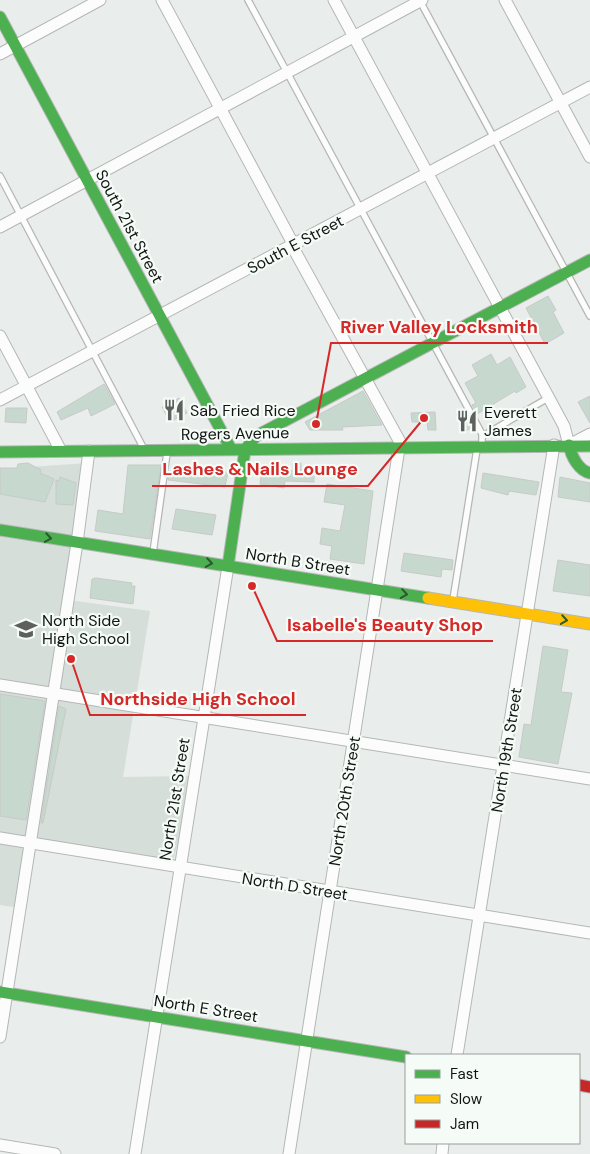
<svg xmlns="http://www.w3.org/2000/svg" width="590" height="1154" font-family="'DM Sans',sans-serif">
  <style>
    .built { fill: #d5ded8 }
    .building { fill: #c7d9cf; stroke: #c7cac8 }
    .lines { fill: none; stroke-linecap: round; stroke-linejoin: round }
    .lane-casing { stroke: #b4b7b5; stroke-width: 8 }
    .street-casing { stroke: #b4b7b5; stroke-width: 13 }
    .fast-casing { stroke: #b4b7b5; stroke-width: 13 }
    .slow-casing { stroke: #b4b7b5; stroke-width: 13 }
    .jam-casing { stroke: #b4b7b5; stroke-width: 13 }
    .lane { stroke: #fcfcfc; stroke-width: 5.5 }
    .street { stroke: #fcfcfc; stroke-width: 11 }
    .fast { stroke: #4caf50; stroke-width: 11 }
    .slow { stroke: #ffc107; stroke-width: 11 }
    .jam { stroke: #c62828; stroke-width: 11 }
    .oneway { stroke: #2c5a2e }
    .labels { text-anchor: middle; stroke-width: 4.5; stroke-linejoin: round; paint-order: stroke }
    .street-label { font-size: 16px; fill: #111412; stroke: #f5fcf7 }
    .poi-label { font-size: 16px; fill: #111412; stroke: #f5fcf7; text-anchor: start }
    .leader { fill: none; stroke: #d62828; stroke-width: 2 }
    .callout-dot { fill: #d62828; stroke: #f5fcf7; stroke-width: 2 }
    .callout-label { font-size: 18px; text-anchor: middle; font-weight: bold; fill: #d62828; stroke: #f5fcf7; stroke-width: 4.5; stroke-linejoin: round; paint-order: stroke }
  </style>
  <rect width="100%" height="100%" fill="#e9edeb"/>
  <polygon class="built" points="88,463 68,600 150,611 123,777 194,776 172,866 31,843 20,908 0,905 0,469"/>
  <g class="building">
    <polygon points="548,296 556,310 553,312 564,333 545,344 526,308"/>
    <polygon points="491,354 497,365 510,357 526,387 516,393 515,391 477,414 472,405 476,403 465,383 478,376 472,365"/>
    <polygon points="104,384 115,404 91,416 88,408 61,420 57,412"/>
    <polygon points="363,391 382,425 342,427 343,430 310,430 305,422"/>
    <polygon points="590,396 590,423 578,402"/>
    <polygon points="179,398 187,413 170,422 162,407"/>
    <polygon points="6,408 27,408 26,423 5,422"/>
    <polygon points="464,410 473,427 465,431 456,414"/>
    <polygon points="435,412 436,430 428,430 427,422 412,422 411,413"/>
    <polygon points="28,463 41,470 40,473 54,479 45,502 0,494 0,468 17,468 18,464"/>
    <polygon points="293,463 301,463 301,471 314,471 314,482 285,481 284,488 260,484 262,468 293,471"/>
    <polygon points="128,465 161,465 150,539 95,531 98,510 123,514"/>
    <polygon points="169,472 228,472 225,487 168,480"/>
    <polygon points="483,473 539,482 536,495 509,491 508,495 481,488"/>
    <polygon points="60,477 76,483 73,505 56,504 56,480 59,481"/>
    <polygon points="560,477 590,483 590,502 558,497"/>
    <polygon points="327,484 373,491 364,564 330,559 332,546 320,544 322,528 340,531 345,505 324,502"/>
    <polygon points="176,509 216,515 212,535 172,529"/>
    <polygon points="404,553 453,560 452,570 442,569 441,577 401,571"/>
    <polygon points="558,560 590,565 590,596 553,591"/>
    <polygon points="96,578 132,583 131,586 135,586 133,604 90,598 92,579"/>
    <polygon points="543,646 568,650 561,692 572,693 558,764 519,757 524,724 531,725"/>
    <polygon points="0,694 45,701 26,820 0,816"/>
    <polygon points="59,706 66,709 43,823 41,823"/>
  </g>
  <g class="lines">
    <g class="lane-casing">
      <g id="lane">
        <polyline points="248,0 482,434 482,444"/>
        <polyline points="420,1 590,316"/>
        <polyline points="0,176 144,449"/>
        <polyline points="483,436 548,398"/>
        <polyline points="153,553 167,453"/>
        <polyline points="453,600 477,449"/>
      </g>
    </g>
    <g class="street-casing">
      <g id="street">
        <polyline points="162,0 290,238 296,253 400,442 289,1154"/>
        <polyline points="334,0 564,426 569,445 590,434"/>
        <polyline points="505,0 590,157"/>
        <polyline points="0,54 100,0"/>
        <polyline points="0,227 422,0"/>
        <polyline points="0,336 61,451"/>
        <polyline points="0,400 590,87"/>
        <polyline points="0,685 590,779"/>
        <polyline points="0,838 590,933"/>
        <polyline points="0,1037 77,543 89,451"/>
        <polyline points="457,1055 554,445"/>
        <polyline points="0,1145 55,1154"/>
        <polyline points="135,1154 228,566"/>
        <polyline points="442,1154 443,1143"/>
      </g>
    </g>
    <g class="fast-casing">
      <g id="fast">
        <polyline points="0,17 231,449"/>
        <path d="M569 445C571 456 579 471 590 473"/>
        <polyline points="0,452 590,446"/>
        <polyline points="0,530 428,598"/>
        <polyline points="228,566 245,450 256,436 590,260"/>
        <polyline points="0,992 406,1057"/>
      </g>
    </g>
    <g class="slow-casing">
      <polyline id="slow" points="428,598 590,624"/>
    </g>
    <g class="jam-casing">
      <polyline id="jam" points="579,1085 590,1087"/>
    </g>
    <use href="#lane" class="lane"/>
    <use href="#street" class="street"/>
    <use href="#fast" class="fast"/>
    <use href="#slow" class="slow"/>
    <use href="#jam" class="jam"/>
  </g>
  <defs><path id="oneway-chevron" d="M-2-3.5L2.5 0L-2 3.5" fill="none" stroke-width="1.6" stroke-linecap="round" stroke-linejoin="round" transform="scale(1.25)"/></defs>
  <g class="oneway">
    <use href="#oneway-chevron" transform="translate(48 538) rotate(9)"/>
    <use href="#oneway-chevron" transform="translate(209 563) rotate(9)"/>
    <use href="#oneway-chevron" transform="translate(404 594) rotate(9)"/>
    <use href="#oneway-chevron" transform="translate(564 620) rotate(9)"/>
  </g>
  <defs>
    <g id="restaurant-bare" transform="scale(1.725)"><path d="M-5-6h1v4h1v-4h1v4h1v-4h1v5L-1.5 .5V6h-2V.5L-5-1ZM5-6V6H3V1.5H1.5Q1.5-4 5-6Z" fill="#5d605e" stroke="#f5fcf7" stroke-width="2.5" paint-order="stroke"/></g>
    <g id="school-bare" transform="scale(1.725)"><path d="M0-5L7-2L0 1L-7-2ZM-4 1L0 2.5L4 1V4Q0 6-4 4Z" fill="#5d605e" stroke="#f5fcf7" stroke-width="2.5" paint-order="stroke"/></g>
  </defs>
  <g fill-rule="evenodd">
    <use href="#restaurant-bare" x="174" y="410"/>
    <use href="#restaurant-bare" x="467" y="421"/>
    <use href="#school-bare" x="26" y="629"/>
  </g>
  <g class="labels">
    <g class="street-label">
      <text transform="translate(130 226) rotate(62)" y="6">South 21st Street</text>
      <text transform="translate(295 244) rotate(-28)" y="6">South E Street</text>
      <text transform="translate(235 433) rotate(-1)" y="6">Rogers Avenue</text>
      <text transform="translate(298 561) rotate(9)" y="6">North B Street</text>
      <text transform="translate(506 750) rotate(-81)" y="6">North 19th Street</text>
      <text transform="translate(174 799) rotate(-81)" y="6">North 21st Street</text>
      <text transform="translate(344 801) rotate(-81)" y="6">North 20th Street</text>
      <text transform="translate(295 886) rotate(9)" y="6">North D Street</text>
      <text transform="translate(206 1008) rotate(9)" y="6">North E Street</text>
    </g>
    <g class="poi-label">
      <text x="190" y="416">Sab Fried Rice</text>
      <text x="484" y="418">Everett<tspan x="484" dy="18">James</tspan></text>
      <text x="42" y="626">North Side<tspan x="42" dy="18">High School</tspan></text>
    </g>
  </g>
  <path class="leader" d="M316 424L331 343H548M424 418L368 486H152M252 586L277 641H493M71 659L90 715H306"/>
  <g class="callout-dot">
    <circle cx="316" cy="424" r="5"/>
    <circle cx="424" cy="418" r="5"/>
    <circle cx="252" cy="586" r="5"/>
    <circle cx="71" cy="659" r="5"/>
  </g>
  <g class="callout-label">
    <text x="439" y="333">River Valley Locksmith</text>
    <text x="260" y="475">Lashes &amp; Nails Lounge</text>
    <text x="385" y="631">Isabelle's Beauty Shop</text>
    <text x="198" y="705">Northside High School</text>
  </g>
  <rect x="405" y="1054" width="175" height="90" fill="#f5fcf7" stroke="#9a9f9b"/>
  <rect x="415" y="1070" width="25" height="8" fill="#4caf50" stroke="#9a9f9b"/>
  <text x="450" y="1079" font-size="15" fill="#111412">Fast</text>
  <rect x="415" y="1095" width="25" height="8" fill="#ffc107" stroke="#9a9f9b"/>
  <text x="450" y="1104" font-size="15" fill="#111412">Slow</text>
  <rect x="415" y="1120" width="25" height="8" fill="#c62828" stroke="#9a9f9b"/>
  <text x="450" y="1129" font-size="15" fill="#111412">Jam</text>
</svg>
